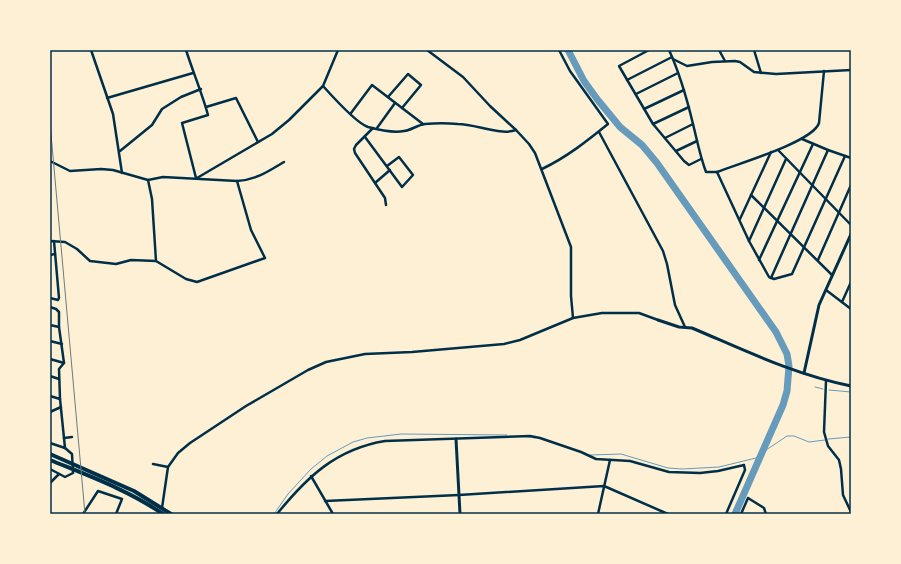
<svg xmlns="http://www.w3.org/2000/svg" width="901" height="564" font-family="'PT Sans Narrow',sans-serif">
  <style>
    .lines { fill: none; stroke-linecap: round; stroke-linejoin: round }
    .stream { stroke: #669bbc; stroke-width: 1 }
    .river { stroke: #669bbc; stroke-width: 7 }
    .minor { stroke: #003049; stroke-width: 2.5 }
    .tertiary { stroke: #003049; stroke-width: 3 }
    .trunk { stroke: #003049; stroke-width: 4 }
    .rail { stroke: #657d81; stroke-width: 1 }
    .neatline { fill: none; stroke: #003049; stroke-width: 1.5 }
  </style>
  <rect width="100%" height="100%" fill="#fdf0d5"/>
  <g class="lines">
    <g class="stream">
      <polyline points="815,387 823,389"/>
      <polyline points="829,390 851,392"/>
      <polyline points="529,437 535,438"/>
      <polyline points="828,439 851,437"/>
      <polyline points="590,455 621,454 668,468 682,469 719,467 760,457 766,450 787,436 794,436 809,442 825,440"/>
      <polyline points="274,514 288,494 311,469 327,456 353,442 367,438 401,434 507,435"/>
    </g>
    <polyline class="river" points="568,50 584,81 597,99 620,127 642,145 657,163 776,332 787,354 789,366 787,391 783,405 735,514"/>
    <g class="minor">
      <polyline points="91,50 113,114 122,173"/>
      <path d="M186 50C193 72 202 93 208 115L182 123 196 178"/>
      <polyline points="427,50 463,77 490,106 516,130 529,144 535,153 571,247 571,296 573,318"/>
      <polyline points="649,50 619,66 653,124 684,161 689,165 701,159"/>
      <path d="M669 50C680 74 687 99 693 124 697 140 700 156 706 172H717C737 164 813 142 819 123L824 71"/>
      <polyline points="719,50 725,61"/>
      <polyline points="754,50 761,73"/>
      <polyline points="673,59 687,66 712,62 735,61 740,62 754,72 776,74 851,70"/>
      <polyline points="627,80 672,57"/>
      <path d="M323 86C332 96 356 123 368 127 379 130 394 133 404 131 412 130 417 125 425 124 435 123 448 123 458 124 476 124 500 136 516 130"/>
      <polyline points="636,94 678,73"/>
      <polyline points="388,97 408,74 421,85 402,108"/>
      <polyline points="107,98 193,73"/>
      <polyline points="206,107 236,98 258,142"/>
      <polyline points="644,109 684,90"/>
      <polyline points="351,113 372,85 423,124"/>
      <polyline points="653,124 689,107"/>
      <polyline points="373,128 356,145 354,149 355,153 385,198 386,205"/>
      <polyline points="377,128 395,103"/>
      <polyline points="599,132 663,251 667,264 675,305 685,327"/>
      <polyline points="365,137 402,187 413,175 399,157 387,166"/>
      <polyline points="665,138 693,124"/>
      <polyline points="802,139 828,150 851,158"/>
      <polyline points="778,150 851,225"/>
      <polyline points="120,151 152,125 162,109 181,97 201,89"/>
      <polyline points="676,151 697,141"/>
      <path d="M50 161 70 171 101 169 113 170 148 180 163 177 237 181C256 180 269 171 284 162"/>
      <path d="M542 169C567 157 587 141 608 124L570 71 559 50"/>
      <polyline points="717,172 749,241 769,277 774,279 792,274 845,156"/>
      <polyline points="197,178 272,134 289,120 323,86 338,50"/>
      <polyline points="148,180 152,199 156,261"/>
      <polyline points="375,183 390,170"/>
      <polyline points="751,195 832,275"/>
      <polyline points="740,219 771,152"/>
      <polyline points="50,241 65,242 77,249 90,261 116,264 131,260 156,261 186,279 197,282 265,258 251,230 237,181"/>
      <polyline points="749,241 786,159"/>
      <polyline points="50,255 55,254"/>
      <polyline points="759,260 813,144"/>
      <polyline points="818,260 851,185"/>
      <polyline points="771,278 828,150"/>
      <polyline points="826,290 851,309"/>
      <polyline points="50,298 58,300 59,298 54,241"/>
      <polyline points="842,302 851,282"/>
      <polyline points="50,307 56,309 59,312 59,327 64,363 59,369 60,399 50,396"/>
      <polyline points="50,325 59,327"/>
      <polyline points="50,341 62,344"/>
      <polyline points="50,359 64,363"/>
      <polyline points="50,376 59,379"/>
      <polyline points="826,381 824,432 828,446 839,460 841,469 843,495 851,512"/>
      <polyline points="50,412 61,407"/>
      <polyline points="64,438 72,437"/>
      <polyline points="50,443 65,448 60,399"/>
      <polyline points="153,464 168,467"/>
      <polyline points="50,469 65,477 73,473 72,454 65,448"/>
      <polyline points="311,476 333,514"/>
      <polyline points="50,483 59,474"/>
      <polyline points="325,501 459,495 604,486 668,514"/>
      <polyline points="162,508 168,467 178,453 190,443 246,406 308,370 326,362 365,354 412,352 504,344 520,340 573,318 602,313 639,313 658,320"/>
      <polyline points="83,514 98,491 122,499 116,514"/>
      <path d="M277 514C307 477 336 449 385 441L530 436 540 438 581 452 596 459 630 461 669 472 700 473 718 471 744 465 745 470 726 514"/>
      <polyline points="598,514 610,460"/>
      <polyline points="741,514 748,498 764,508 766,514"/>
    </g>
    <g class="tertiary">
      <path d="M658 320 679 327 692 328C744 350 795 375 851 386"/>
      <polyline points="804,373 819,305 851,234"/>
      <polyline points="456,439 460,514"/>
    </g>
    <g class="trunk">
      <polyline points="50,454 134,491 171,514"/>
      <path d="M50 460C89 476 128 490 163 514"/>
    </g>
    <polyline class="rail" points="50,123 85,514"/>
  </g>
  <rect width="901" height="564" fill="none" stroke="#fdf0d5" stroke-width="102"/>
  <rect x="51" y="51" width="799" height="462" class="neatline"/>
</svg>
